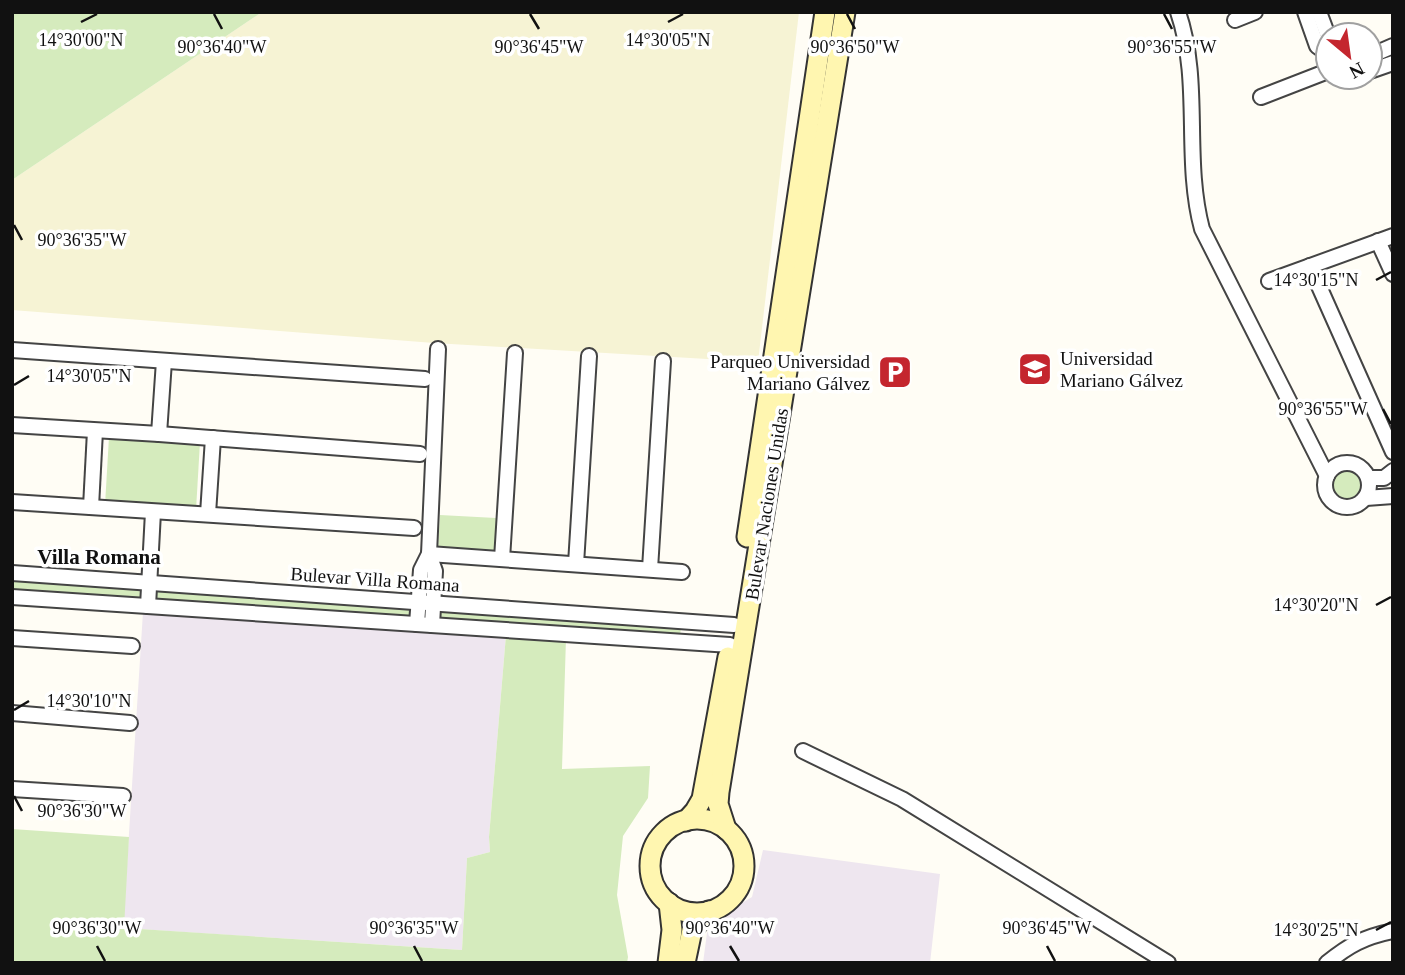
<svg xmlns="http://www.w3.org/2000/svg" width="1405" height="975" font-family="'Times New Roman',serif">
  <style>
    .industrial { fill: #eee6ef }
    .farmland { fill: #f6f3d4 }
    .green { fill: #d5ebbd }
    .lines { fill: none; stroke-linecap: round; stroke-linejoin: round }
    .minor-casing { stroke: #444; stroke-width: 18 }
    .secondary-casing { stroke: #333; stroke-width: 23 }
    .minor { stroke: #fff; stroke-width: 14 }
    .secondary { stroke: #fff6b0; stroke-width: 19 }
    .ticks { fill: none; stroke: #111; stroke-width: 2.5 }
    .labels { text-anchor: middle; stroke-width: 7; stroke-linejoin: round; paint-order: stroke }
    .poi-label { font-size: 19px; fill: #111; stroke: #fff; text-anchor: start }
    .street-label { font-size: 19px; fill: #111; stroke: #fff }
    .neighbourhood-label { font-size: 21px; font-weight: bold; fill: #111; stroke: #fff }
    .ticks-label { font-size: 18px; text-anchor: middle; fill: #111; stroke: #fff; stroke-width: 7; stroke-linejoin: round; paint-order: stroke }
  </style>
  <rect width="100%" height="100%" fill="#fffdf5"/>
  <g class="industrial">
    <polygon points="143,612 506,635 489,837 490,852 467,858 462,950 123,928"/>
    <polygon points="763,850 940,874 930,963 703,963 707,933 717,918 752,897"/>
  </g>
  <polygon class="farmland" points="262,12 799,12 758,362 434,343 12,310 12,180"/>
  <g class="green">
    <polygon points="12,12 262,12 12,180"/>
    <polygon points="109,437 200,442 196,510 105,505"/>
    <circle cx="1347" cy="485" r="17"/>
    <polygon points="440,515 496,518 495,552 438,549"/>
    <polygon points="12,573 682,621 679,642 12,597"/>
    <polygon points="506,635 566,638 562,769 650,766 648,798 623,836 617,895 628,957 627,963 12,963 12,829 129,837 124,928 462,950 467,858 490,852 489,837"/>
  </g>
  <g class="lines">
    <g class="minor-casing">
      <g id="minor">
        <path d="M1178 12C1202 82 1183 158 1202 229L1327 476"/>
        <polyline points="1305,12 1317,46 1328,54"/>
        <polyline points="1319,12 1328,36"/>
        <polyline points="1235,20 1255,12"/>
        <polyline points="1370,56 1393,46"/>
        <polyline points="1370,71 1393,63"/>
        <polyline points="1261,97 1328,71"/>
        <polyline points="1378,241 1393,274"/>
        <polyline points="1310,266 1393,452"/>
        <polyline points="1269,281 1393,236"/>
        <polyline points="12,350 425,379"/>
        <polyline points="12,425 159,434 420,454"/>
        <polyline points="159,434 164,361"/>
        <circle cx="1347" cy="485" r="22"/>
        <polyline points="1369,478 1384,478 1393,471"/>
        <polyline points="1366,498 1393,496"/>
        <polyline points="12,502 414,528"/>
        <polyline points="91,507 95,431"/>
        <polyline points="208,514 213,438"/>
        <polyline points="429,554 682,572"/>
        <polyline points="429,554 435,571 432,625"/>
        <polyline points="502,559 515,353"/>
        <polyline points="576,564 589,356"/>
        <polyline points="650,569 663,361"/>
        <polyline points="12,573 734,625"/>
        <polyline points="12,597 730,645"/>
        <polyline points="148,606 153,512"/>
        <polyline points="417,624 421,570 429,554 438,349"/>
        <polyline points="12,638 132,646"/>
        <polyline points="12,713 130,723"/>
        <polyline points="803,751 902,799 1168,963"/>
        <polyline points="12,789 123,796"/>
        <path d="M1327 963C1349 945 1364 937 1393 931"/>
      </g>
    </g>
    <g class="secondary-casing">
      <g id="secondary">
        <polyline points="747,537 825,12"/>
        <circle cx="697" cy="866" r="47"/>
        <polyline points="686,821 695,811 702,799 728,657"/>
        <polyline points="726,829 718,804 719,792 845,12"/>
        <polyline points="668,963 672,930 669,903"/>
        <polyline points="685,963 692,930 709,911"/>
      </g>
    </g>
    <use href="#minor" class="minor"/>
    <use href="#secondary" class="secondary"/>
  </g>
  <path class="ticks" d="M214 14 222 29M530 14 539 29M847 14 855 29M1164 14 1172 29M81 22 97 14M668 22 683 14M14 225 22 240M1376 280 1391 272M14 385 29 376M1383 409 1391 424M1376 605 1391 597M14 710 29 701M14 796 22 811M1376 930 1391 922M97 946 105 961M414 946 422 961M730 946 739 961M1047 946 1055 961"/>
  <defs>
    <g id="university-square" transform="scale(1.75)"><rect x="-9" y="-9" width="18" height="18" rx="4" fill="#c4262e" stroke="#fff"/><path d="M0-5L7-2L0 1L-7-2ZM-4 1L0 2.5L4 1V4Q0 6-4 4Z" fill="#fff"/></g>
    <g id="parking-square" transform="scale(1.75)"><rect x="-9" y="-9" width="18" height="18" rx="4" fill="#c4262e" stroke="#fff"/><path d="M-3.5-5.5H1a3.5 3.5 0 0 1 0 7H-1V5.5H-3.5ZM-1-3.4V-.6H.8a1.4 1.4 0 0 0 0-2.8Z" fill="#fff"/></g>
  </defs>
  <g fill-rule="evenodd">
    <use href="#university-square" x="1035" y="369"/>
    <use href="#parking-square" x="895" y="372"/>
  </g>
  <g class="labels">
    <g class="poi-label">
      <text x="1060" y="365">Universidad<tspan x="1060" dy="22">Mariano Gálvez</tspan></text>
      <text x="870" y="368" text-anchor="end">Parqueo Universidad<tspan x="870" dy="22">Mariano Gálvez</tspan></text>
    </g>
    <g class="street-label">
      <text transform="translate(766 504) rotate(-81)" y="7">Bulevar Naciones Unidas</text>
      <text transform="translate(375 579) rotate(4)" y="7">Bulevar Villa Romana</text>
    </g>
    <g class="neighbourhood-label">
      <text x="99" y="564">Villa Romana</text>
    </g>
  </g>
  <g class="ticks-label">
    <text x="81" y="46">14°30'00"N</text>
    <text x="668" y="46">14°30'05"N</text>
    <text x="222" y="53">90°36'40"W</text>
    <text x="539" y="53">90°36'45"W</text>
    <text x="855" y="53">90°36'50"W</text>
    <text x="1172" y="53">90°36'55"W</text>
    <text x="82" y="246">90°36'35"W</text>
    <text x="1316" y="286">14°30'15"N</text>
    <text x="89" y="382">14°30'05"N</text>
    <text x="1323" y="415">90°36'55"W</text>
    <text x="1316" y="611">14°30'20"N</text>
    <text x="89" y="707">14°30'10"N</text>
    <text x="82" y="817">90°36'30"W</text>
    <text x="97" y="934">90°36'30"W</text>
    <text x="414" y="934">90°36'35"W</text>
    <text x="730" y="934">90°36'40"W</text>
    <text x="1047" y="934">90°36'45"W</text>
    <text x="1316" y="936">14°30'25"N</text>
  </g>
  <rect width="1405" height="975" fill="none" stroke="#111111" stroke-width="28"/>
  <g transform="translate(1349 56) rotate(151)"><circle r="33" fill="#ffffff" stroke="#a0a0a0" stroke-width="2"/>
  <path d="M0-5L12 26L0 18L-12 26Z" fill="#c4262e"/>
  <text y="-10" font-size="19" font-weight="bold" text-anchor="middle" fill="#111111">N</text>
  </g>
</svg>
